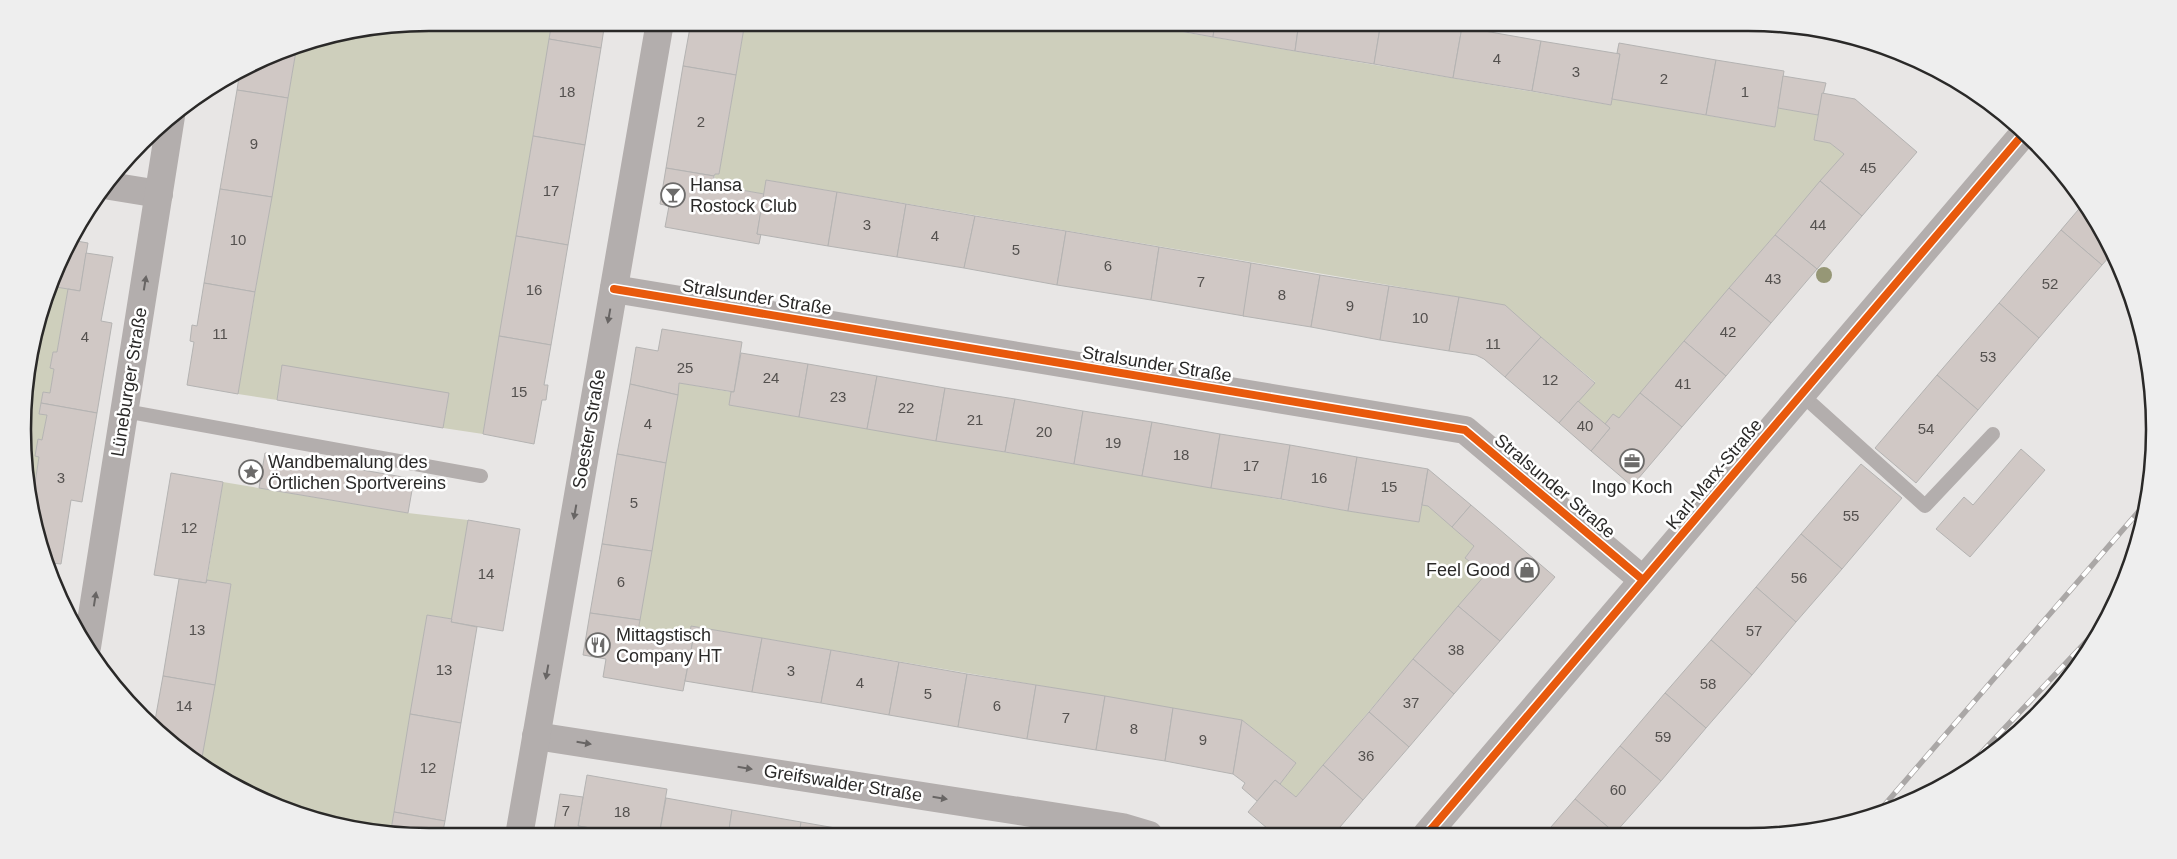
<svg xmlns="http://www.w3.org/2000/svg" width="2177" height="859" font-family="Arial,sans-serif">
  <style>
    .green { fill: #cecfbc }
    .building { fill: #d0c8c5; stroke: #b4b3b2 }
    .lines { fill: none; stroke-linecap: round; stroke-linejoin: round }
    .service { stroke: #b3aead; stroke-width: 14 }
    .minor { stroke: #b3aead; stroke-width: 28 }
    .tertiary { stroke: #b3aead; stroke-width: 28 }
    .rail-casing { stroke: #aaa7a6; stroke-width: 5.5 }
    .rail { stroke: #fff; stroke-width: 4; stroke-dasharray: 11; stroke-linecap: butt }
    .cycleway-casing { stroke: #fff; stroke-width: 11 }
    .cycleway { stroke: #e8590c; stroke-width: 8 }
    .tree { fill: #969776 }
    .oneway { fill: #686564 }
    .labels { text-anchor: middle; stroke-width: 5; stroke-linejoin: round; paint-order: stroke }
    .number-label { font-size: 15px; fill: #54514f }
    .poi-label { font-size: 18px; fill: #2a2928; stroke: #fff; text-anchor: start }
    .street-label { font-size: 18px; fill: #2a2928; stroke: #fff }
    .rim { fill: none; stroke: #2a2928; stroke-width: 2.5 }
  </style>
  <rect width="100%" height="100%" fill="#e8e6e5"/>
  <g class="green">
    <polygon points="745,22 1130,23 1610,105 1612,99 1774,127 1778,108 1818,115 1814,140 1830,143 1844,154 1619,418 1605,424 1578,401 1595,382 1541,337 1459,297 767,180 764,194 713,185 715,174 719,174"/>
    <polygon points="430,23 552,23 483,434 443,428 449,394 282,366 277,400 238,394 297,45"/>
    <polygon points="50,286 68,289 57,352 53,352 50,368 54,369 50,393 43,392 39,414 47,415 42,440 38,439 39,457 31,509 26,376 44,298"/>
    <polygon points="679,383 731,392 729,405 1348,511 1419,522 1422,505 1428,506 1474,546 1465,558 1486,574 1296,797 1280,784 1296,763 1242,720 691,626 689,640 638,631"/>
    <polygon points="223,482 408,513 468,520 452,619 427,615 391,830 299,815 201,763 231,584 207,580"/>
    <polygon points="604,830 639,836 603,836"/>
  </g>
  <g class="building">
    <polygon points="552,22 605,22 601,48 549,39"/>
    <polygon points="691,22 745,22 736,75 683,66"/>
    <polygon points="1130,22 1215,22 1213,37"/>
    <polygon points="1215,22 1299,22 1295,51 1213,37"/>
    <polygon points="1299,22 1381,22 1374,64 1295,51"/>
    <polygon points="1381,22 1436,22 1462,27 1453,78 1374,64"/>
    <polygon points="1462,27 1541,41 1532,91 1453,78"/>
    <polygon points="549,39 601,48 585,145 533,136"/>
    <polygon points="1541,41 1620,54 1611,105 1532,91"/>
    <polygon points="1619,43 1716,60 1706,115 1612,99 1620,54 1617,53"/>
    <polygon points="297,45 288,98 237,90 240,71"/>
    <polygon points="1716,60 1784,71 1775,127 1706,115"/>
    <polygon points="683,66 736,75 719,174 715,174 714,176 666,168"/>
    <polygon points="1783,76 1826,83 1818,115 1778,108"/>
    <polygon points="237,90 288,98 272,197 220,189"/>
    <polygon points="1822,93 1855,99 1917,152 1862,216 1820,181 1844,154 1830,143 1814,140"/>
    <polygon points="533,136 585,145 568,245 516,236"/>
    <polygon points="666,168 714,176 713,185 764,194 757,234 761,234 759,244 665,227 669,206 660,204"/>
    <polygon points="766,180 837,192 828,246 757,234"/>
    <polygon points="1820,181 1862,216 1817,269 1775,235"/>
    <polygon points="220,189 272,197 255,292 204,283"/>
    <polygon points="837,192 906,204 897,257 828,246"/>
    <polygon points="2084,203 2112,249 2116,263 2109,257 2102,265 2061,230"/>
    <polygon points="906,204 975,216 964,268 897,257"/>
    <polygon points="975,216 1066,231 1057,285 964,268"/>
    <polygon points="2061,230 2102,265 2039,338 1999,303"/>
    <polygon points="1066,231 1159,247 1151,300 1057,285"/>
    <polygon points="1775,235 1817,269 1771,323 1729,288"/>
    <polygon points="516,236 568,245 551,345 499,336"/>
    <polygon points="71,240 88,243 80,291 50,286"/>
    <polygon points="1159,247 1251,263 1244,316 1151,300"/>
    <polygon points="86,253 113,257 101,321 112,323 97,413 41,403 43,392 50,393 54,369 50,368 53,352 57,352 68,289 80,291"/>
    <polygon points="1251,263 1320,275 1311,327 1243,316"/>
    <polygon points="1320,275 1389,286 1380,340 1311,327"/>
    <polygon points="204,283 255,292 238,394 187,385 194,342 190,341 192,325 197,326"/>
    <polygon points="1389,286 1459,297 1449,351 1380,340"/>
    <polygon points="1729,288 1771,323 1726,376 1684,341"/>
    <polygon points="1459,297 1505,305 1541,337 1505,377 1484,359 1476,355 1449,351"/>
    <polygon points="1999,303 2039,338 1978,410 1937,375"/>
    <polygon points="662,329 742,342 734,392 679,383 678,395 630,384 636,347 658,351"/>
    <polygon points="499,336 551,345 544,385 548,385 546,400 542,400 534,444 483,434"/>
    <polygon points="1541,337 1595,383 1559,423 1505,377"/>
    <polygon points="1684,341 1726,376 1682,427 1640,393"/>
    <polygon points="741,353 808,364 799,417 729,405 731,392 734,392"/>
    <polygon points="808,364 877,376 867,429 799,417"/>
    <polygon points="282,365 449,393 443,428 277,400"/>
    <polygon points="1937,375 1978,410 1916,483 1875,448"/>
    <polygon points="877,376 945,388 936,441 867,429"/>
    <polygon points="630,384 678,395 666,463 617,454"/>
    <polygon points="945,388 1015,399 1005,452 936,441"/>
    <polygon points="1640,393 1682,427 1632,486 1591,451 1610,428 1605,424 1613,414 1619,418"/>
    <polygon points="1015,399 1083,411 1074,464 1005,452"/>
    <polygon points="1578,401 1610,428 1591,451 1559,423"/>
    <polygon points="41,403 97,413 82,502 71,500 61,564 51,563 39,532 41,521 35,520 31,509 39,457 35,456 38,439 42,440 47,415 39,414"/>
    <polygon points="1083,411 1152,422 1142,476 1074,464"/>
    <polygon points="1152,422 1220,434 1211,488 1142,476"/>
    <polygon points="1220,434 1290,445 1281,499 1211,488"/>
    <polygon points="1290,445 1357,457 1348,511 1281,499"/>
    <polygon points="2021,449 2045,470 1970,557 1936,529 1964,497 1973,505"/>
    <polygon points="265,453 414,479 408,513 259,488"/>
    <polygon points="617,454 666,463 652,551 602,544"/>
    <polygon points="1357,457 1428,469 1419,522 1348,511"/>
    <polygon points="1861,464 1902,498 1842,569 1801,534"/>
    <polygon points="1428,469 1471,505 1452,527 1428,506 1422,505"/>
    <polygon points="171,473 223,482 206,583 154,575"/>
    <polygon points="1471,505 1555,577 1500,641 1458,606 1486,574 1465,558 1474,546 1452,527"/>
    <polygon points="35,520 41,521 39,532"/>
    <polygon points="468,520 520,529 503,631 451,622"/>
    <polygon points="1801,534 1842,569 1796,622 1756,587"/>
    <polygon points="602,544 652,551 640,620 590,613"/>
    <polygon points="179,579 206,583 207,580 231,584 215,685 163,676"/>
    <polygon points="1756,587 1796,622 1752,675 1711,640"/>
    <polygon points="1458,606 1500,641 1454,694 1413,659"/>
    <polygon points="590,613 640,620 638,631 693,640 683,691 603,677 606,659 583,655"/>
    <polygon points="427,615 452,619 451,622 477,627 461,723 410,714"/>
    <polygon points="691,626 762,638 752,692 685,681 693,640 689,640"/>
    <polygon points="762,638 831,650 821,703 752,692"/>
    <polygon points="1711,640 1752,675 1706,728 1665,693"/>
    <polygon points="831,650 899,662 889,715 821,703"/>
    <polygon points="1413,659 1454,694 1409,747 1369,712"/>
    <polygon points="899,662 967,674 958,727 889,715"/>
    <polygon points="967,674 1036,685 1027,739 958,727"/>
    <polygon points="163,676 215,685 201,763 182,752 154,726"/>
    <polygon points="1036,685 1105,696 1096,750 1027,739"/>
    <polygon points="1665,693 1706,728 1661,781 1620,746"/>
    <polygon points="1105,696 1173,708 1165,761 1096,750"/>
    <polygon points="1173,708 1242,720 1233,774 1165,761"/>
    <polygon points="1369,712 1409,747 1363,800 1323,765"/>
    <polygon points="410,714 461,723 445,821 394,812"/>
    <polygon points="1242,720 1296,763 1280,784 1275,780 1257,801 1242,788 1245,783 1233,774"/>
    <polygon points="1620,746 1661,781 1615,833 1575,799"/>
    <polygon points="1323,765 1363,800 1334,834 1274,834 1248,812 1275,780 1296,797"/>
    <polygon points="587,775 667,789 659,836 639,836 578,826"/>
    <polygon points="560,794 583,797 578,826 604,830 603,836 553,836"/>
    <polygon points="666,798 732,810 728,836 659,836"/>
    <polygon points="1575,799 1615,833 1545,834"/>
    <polygon points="732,810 801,822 799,836 728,836"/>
    <polygon points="394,812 445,821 442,836 430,836 391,830"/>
    <polygon points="801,822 870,834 870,835 799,836"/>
  </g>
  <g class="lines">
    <g class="service">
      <polyline points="1801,394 1925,506 1993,434"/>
      <polyline points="125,411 481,476"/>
    </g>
    <g class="minor">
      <polyline points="110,186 159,194"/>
      <polyline points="614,289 1465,430 1643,580"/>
      <polyline points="87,647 171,116"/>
      <polyline points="536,736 1122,827 1149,835"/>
      <polyline points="519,836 660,22"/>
    </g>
    <polyline class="tertiary" points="1427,834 2024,133"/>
    <g class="rail-casing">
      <g id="rail">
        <polyline points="1966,769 2100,627"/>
        <polyline points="1881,809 2146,503"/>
      </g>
    </g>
    <use href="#rail" class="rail"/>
    <g class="cycleway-casing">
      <g id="cycleway">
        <polyline points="614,289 1465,430 1643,580"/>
        <polyline points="1427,834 2024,133"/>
      </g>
    </g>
    <use href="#cycleway" class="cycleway"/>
  </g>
  <circle class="tree" cx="1824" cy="275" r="8"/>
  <defs><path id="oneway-solid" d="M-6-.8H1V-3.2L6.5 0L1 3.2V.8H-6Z" transform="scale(1.25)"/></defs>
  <g class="oneway">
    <use href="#oneway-solid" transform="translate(145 283) rotate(-81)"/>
    <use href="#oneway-solid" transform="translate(609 316) rotate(100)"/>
    <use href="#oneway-solid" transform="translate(575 512) rotate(100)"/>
    <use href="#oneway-solid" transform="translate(95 599) rotate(-81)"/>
    <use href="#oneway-solid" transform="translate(547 672) rotate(100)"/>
    <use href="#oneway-solid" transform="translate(584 743) rotate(9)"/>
    <use href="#oneway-solid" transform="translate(745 768) rotate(9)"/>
    <use href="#oneway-solid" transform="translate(940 798) rotate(9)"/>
  </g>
  <defs>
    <g id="bar-ring" transform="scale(1.25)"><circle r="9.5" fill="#fff" stroke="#6c6b6a" stroke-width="1.5"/><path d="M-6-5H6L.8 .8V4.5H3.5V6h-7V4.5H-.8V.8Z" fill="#6c6b6a"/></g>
    <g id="office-ring" transform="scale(1.25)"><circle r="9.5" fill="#fff" stroke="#6c6b6a" stroke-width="1.5"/><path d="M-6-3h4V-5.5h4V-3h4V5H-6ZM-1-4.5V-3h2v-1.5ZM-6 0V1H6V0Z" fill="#6c6b6a"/></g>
    <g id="sight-ring" transform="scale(1.25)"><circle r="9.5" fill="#fff" stroke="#6c6b6a" stroke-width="1.5"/><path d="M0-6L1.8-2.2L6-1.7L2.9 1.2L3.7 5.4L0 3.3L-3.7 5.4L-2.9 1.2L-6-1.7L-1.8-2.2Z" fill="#6c6b6a"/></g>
    <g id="shop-ring" transform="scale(1.25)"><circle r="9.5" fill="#fff" stroke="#6c6b6a" stroke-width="1.5"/><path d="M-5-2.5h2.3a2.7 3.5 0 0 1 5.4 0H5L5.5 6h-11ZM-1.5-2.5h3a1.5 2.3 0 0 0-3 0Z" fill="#6c6b6a"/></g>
    <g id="restaurant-ring" transform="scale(1.25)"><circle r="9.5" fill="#fff" stroke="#6c6b6a" stroke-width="1.5"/><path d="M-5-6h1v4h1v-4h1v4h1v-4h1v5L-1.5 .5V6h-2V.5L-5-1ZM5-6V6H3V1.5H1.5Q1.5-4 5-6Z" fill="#6c6b6a"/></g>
  </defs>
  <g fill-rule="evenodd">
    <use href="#bar-ring" x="673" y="195"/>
    <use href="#office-ring" x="1632" y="461"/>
    <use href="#sight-ring" x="251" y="472"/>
    <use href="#shop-ring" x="1527" y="570"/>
    <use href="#restaurant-ring" x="598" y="645"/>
  </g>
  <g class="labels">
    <g class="number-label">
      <text x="1497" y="64">4</text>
      <text x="1576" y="77">3</text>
      <text x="1664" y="84">2</text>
      <text x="567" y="97">18</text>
      <text x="1745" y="97">1</text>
      <text x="701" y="127">2</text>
      <text x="254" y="149">9</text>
      <text x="1868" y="173">45</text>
      <text x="551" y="196">17</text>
      <text x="867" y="230">3</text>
      <text x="1818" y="230">44</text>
      <text x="935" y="241">4</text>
      <text x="238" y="245">10</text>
      <text x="1016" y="255">5</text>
      <text x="1108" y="271">6</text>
      <text x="1773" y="284">43</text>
      <text x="1201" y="287">7</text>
      <text x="2050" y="289">52</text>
      <text x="534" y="295">16</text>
      <text x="1282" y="300">8</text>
      <text x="1350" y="311">9</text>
      <text x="1420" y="323">10</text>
      <text x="1728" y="337">42</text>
      <text x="220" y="339">11</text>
      <text x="85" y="342">4</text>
      <text x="1493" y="349">11</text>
      <text x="1988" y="362">53</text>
      <text x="685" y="373">25</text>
      <text x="771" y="383">24</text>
      <text x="1550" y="385">12</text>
      <text x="1683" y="389">41</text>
      <text x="519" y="397">15</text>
      <text x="838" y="402">23</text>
      <text x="906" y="413">22</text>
      <text x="975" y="425">21</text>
      <text x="648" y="429">4</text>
      <text x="1585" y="431">40</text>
      <text x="1926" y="434">54</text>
      <text x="1044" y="437">20</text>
      <text x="1113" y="448">19</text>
      <text x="1181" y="460">18</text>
      <text x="1251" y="471">17</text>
      <text x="61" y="483">3</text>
      <text x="1319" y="483">16</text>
      <text x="1389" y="492">15</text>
      <text x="634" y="508">5</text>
      <text x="1851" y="521">55</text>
      <text x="189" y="533">12</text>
      <text x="486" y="579">14</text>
      <text x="1799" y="583">56</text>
      <text x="621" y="587">6</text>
      <text x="197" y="635">13</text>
      <text x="1754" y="636">57</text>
      <text x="1456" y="655">38</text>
      <text x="444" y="675">13</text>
      <text x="791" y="676">3</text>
      <text x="860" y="688">4</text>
      <text x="1708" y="689">58</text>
      <text x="928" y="699">5</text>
      <text x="1411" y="708">37</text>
      <text x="184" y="711">14</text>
      <text x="997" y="711">6</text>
      <text x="1066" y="723">7</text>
      <text x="1134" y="734">8</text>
      <text x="1663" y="742">59</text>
      <text x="1203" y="745">9</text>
      <text x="1366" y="761">36</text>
      <text x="428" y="773">12</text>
      <text x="1618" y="795">60</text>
      <text x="566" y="816">7</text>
      <text x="622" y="817">18</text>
    </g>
    <g class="poi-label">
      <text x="690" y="191">Hansa<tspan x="690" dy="21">Rostock Club</tspan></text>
      <text x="268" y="468">Wandbemalung des<tspan x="268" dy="21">Örtlichen Sportvereins</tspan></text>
      <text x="1632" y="493" text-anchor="middle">Ingo Koch</text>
      <text x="1510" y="576" text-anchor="end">Feel Good</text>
      <text x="616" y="641">Mittagstisch<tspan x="616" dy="21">Company HT</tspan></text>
    </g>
    <g class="street-label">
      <text transform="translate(757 297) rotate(9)" y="6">Stralsunder Straße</text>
      <text transform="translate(1157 364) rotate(9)" y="6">Stralsunder Straße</text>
      <text transform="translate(129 382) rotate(-81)" y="6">Lüneburger Straße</text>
      <text transform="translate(589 429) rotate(-80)" y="6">Soester Straße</text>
      <text transform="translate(1714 474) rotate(-50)" y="6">Karl-Marx-Straße</text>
      <text transform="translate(1555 486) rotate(40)" y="6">Stralsunder Straße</text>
      <text transform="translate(843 783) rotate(9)" y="6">Greifswalder Straße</text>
    </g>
  </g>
  <path d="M0 0H2177V859H0ZM429 31H1748A398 398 0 0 1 2146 429V430A398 398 0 0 1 1748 828H429A398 398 0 0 1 31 430V429A398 398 0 0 1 429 31Z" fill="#eee" fill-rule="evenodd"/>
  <path class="rim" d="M429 31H1748A398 398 0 0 1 2146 429V430A398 398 0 0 1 1748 828H429A398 398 0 0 1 31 430V429A398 398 0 0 1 429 31Z"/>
</svg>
